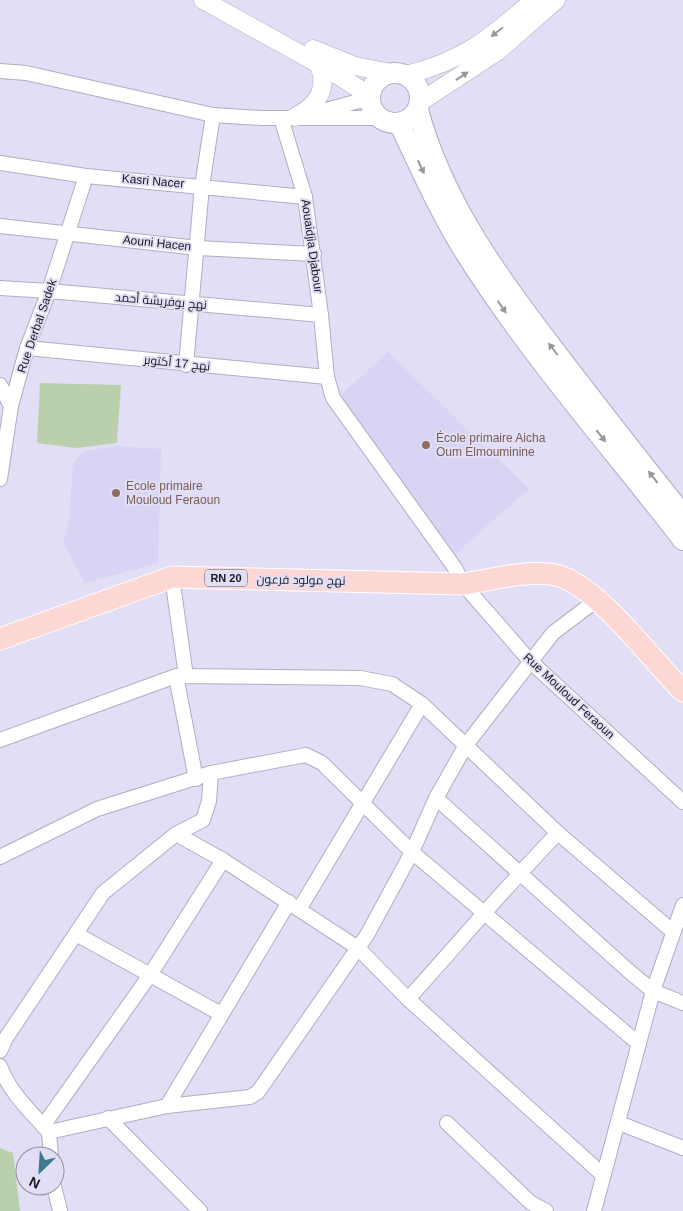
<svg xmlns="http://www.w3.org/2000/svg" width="683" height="1211" font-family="Helvetica,Cairo,sans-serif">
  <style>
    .built { fill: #d8d4f3 }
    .green { fill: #bad0ad }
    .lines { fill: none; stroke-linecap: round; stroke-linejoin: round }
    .minor-casing { stroke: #b0adc4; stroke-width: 16 }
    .tertiary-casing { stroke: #b0adc4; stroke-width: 19 }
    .secondary-casing { stroke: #b0adc4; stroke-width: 22 }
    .primary-casing { stroke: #fff; stroke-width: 23 }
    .minor { stroke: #fff; stroke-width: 14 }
    .tertiary { stroke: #fff; stroke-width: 18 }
    .secondary { stroke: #fff; stroke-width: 20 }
    .primary { stroke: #fdd7d4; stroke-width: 21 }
    .oneway { fill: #98979b }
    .education-dot { fill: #8d6e63; stroke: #e1def6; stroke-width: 2 }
    .labels { text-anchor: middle; stroke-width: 4; stroke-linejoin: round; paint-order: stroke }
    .shield { fill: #e1def6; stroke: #555360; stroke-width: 1 }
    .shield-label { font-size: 11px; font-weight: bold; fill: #191820 }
    .street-label { font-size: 12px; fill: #191820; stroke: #e1def6 }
    .education-label { font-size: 12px; fill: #785e54; stroke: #e1def6; text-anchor: start }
  </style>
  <rect width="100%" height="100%" fill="#e1def6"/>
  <g class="built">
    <polygon points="388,352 529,489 455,554 334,401"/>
    <polygon points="117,446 161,449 158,563 85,583 63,542 69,522 73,464 85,451"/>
  </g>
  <g class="green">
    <polygon points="40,383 121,385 117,443 76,448 37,443"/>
    <polygon points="0,1148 13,1153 20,1211 0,1211"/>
  </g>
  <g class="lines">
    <g class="minor-casing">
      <g id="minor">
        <polyline points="0,71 26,73 213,115 261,118 381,118"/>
        <polyline points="315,113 370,98"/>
        <polyline points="281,118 305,197 321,315 327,377 333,398 455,568 463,584 530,661 683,802"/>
        <polyline points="0,163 86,176 305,197"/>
        <polyline points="0,226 198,248 314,254"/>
        <polyline points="0,288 49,291 321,315"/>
        <polyline points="27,348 327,377"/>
        <polyline points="186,365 202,186 213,115"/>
        <polyline points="0,385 11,406"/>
        <polyline points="0,479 11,406 27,348 49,291 86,176"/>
        <polyline points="172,577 186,676"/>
        <polyline points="176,676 196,779"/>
        <polyline points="0,740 176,676 360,678 392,684 422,704 558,833 672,931"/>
        <polyline points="436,798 631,973 653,991 683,1003"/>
        <polyline points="176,834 223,860 358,948 408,999 603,1175"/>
        <polyline points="0,857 97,809 211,773"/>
        <polyline points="300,908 422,704"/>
        <polyline points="76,934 221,1014"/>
        <path d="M408 999C458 944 506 886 558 833"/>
        <polyline points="0,1051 6,1038 103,893 176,834 203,820 209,801 211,773 306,755 322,763 412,852 639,1044"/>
        <path d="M0 1066C9 1092 31 1112 49 1132L167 1106 250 1097 258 1092 367 935 412 852 436 798 466 745 553 633 598 599"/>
        <polyline points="167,1106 289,902"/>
        <polyline points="108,1118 200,1211"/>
        <polyline points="447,1123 531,1203 546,1211"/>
        <polyline points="619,1123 683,1148"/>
        <polyline points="43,1126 150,975 223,860"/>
        <polyline points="49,1132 51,1156"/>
        <polyline points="54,1186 60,1211"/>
        <polyline points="594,1211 653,991 683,905"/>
      </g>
    </g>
    <g class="tertiary-casing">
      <g id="tertiary">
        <polyline points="203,0 333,72 370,96"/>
        <polyline points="313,49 355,66 391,73"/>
        <path d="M406 75C463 61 491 38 534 0"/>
        <polyline points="420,102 498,51 556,0"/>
        <path d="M295 117C317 106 330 88 318 63"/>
      </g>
    </g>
    <g class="secondary-casing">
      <g id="secondary">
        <circle cx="395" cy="98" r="25"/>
        <path d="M418 110C443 202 498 277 555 351 597 406 640 461 683 515"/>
        <path d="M399 123C420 167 440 213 466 254 530 355 610 446 683 540"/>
      </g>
    </g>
    <g class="primary-casing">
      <path id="primary" d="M0 639 172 577 463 584C491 580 521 571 550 574 593 578 652 661 683 691"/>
    </g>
    <use href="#minor" class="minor"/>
    <use href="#tertiary" class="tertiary"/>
    <use href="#secondary" class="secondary"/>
    <use href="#primary" class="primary"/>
  </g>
  <defs><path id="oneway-solid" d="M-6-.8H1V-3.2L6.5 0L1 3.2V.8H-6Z" transform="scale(1.25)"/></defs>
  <g class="oneway">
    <use href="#oneway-solid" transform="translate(497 32) rotate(143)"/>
    <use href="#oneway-solid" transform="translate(462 76) rotate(-34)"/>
    <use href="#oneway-solid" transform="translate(421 167) rotate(64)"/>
    <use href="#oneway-solid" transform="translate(502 307) rotate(55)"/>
    <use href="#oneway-solid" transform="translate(553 349) rotate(-127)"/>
    <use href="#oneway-solid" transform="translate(601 436) rotate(52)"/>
    <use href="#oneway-solid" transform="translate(653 477) rotate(-128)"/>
  </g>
  <g class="education-dot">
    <circle cx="426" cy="445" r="5"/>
    <circle cx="116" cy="493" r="5"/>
  </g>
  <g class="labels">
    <rect class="shield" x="205" y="569.5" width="42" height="17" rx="4"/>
    <g class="shield-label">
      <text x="226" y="582">RN 20</text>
    </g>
    <g class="street-label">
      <text transform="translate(153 181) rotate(5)" y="4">Kasri Nacer</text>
      <text transform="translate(157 243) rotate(6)" y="4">Aouni Hacen</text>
      <text transform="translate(312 246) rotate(82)" y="4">Aouaidjia Djabour</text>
      <text transform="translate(161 301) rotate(5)" y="4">نهج بوفريشة أحمد</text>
      <text transform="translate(37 326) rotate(-71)" y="4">Rue Derbal Sadek</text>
      <text transform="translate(177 363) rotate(6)" y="4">نهج 17 أكتوبر</text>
      <text transform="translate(301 580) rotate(1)" y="4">نهج مولود فرعون</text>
      <text transform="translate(569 696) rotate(43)" y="4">Rue Mouloud Feraoun</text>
    </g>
    <g class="education-label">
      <text x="436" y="442">École primaire Aicha<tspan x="436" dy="14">Oum Elmouminine</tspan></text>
      <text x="126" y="490">Ecole primaire<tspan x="126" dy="14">Mouloud Feraoun</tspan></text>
    </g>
  </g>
  <g transform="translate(40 1171) rotate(205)"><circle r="24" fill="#e1def6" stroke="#918fa0"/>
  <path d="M0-4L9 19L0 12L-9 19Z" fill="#3a7b8d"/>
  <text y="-8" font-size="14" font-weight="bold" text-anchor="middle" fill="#191820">N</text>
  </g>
</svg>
